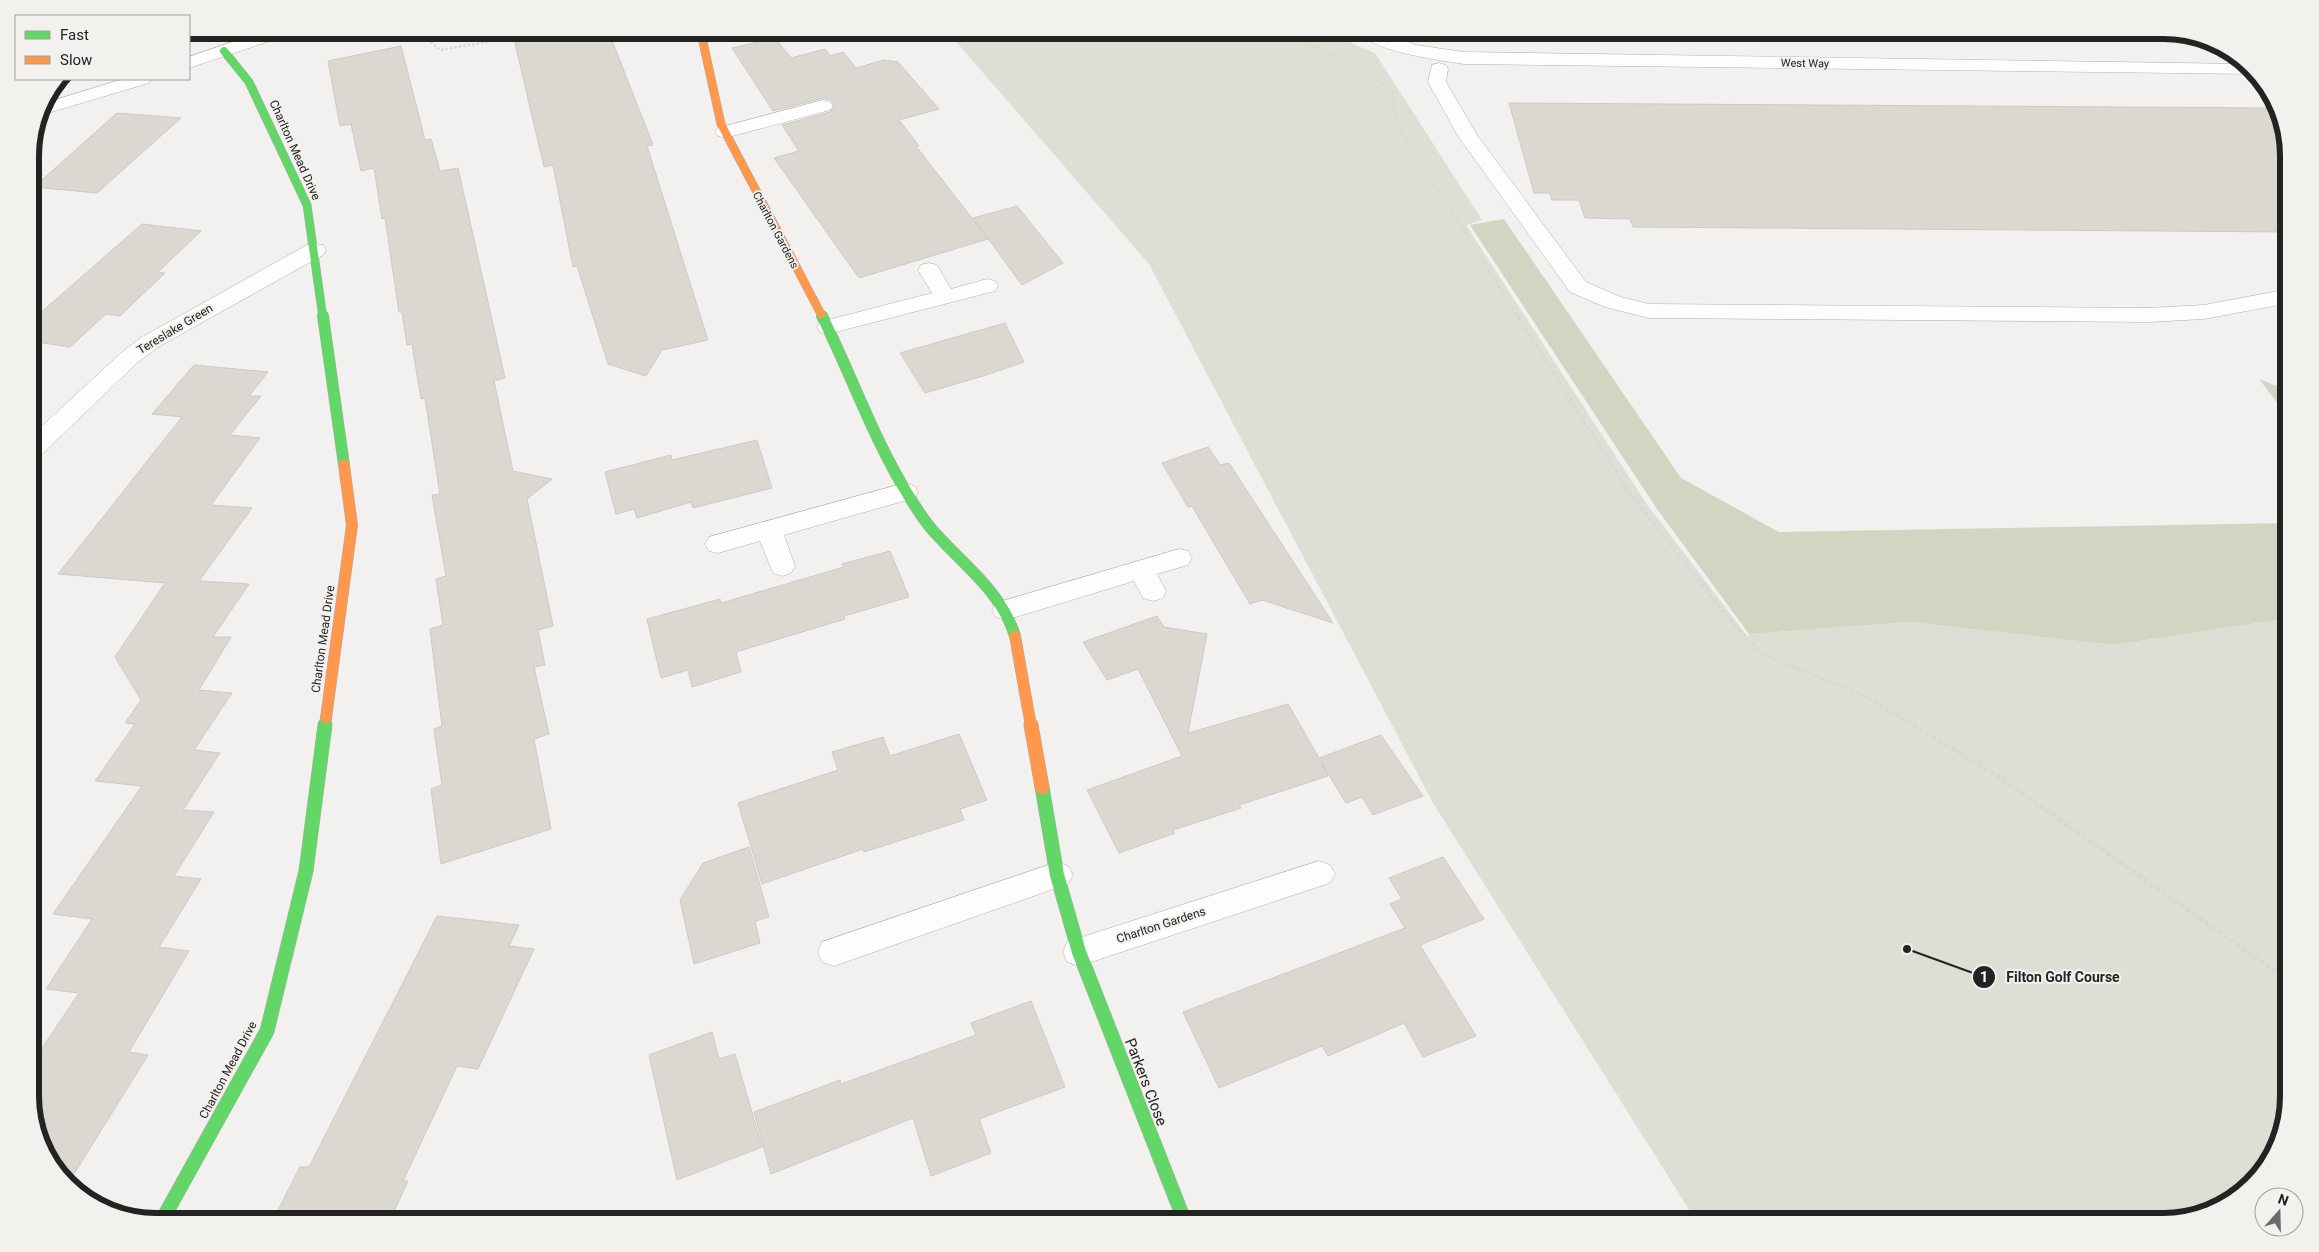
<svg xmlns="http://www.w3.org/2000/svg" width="2319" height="1252" font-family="Roboto,sans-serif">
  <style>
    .green { fill: #dcdfd3 }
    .forest { fill: #d1d6c3 }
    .building { fill: #dbd8d1; stroke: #cacac8 }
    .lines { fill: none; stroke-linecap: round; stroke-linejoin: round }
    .lane-casing { stroke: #afafae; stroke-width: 1 }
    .street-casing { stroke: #afafae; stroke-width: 1 }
    .fast-far2-casing { stroke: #afafae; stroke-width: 9 }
    .fast-far1-casing { stroke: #afafae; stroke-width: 12 }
    .fast-casing { stroke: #afafae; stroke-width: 15 }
    .slow-far2-casing { stroke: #afafae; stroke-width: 9 }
    .slow-far1-casing { stroke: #afafae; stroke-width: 12 }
    .slow-casing { stroke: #afafae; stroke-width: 15 }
    .path-far2 { stroke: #d8d8d7; stroke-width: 2.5; stroke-dasharray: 2.5 2; stroke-linecap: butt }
    .path-far1 { stroke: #d8d8d7; stroke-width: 3; stroke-dasharray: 4 2.5; stroke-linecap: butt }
    .path { stroke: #d8d8d7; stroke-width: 4; stroke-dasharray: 4.5 3; stroke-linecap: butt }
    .lane { fill: #fdfdfd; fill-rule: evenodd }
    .street { fill: #fdfdfd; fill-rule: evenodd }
    .fast-far2 { stroke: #63d668; stroke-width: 8 }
    .fast-far1 { stroke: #63d668; stroke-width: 11 }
    .fast { stroke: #63d668; stroke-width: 14 }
    .slow-far2 { stroke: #ff974d; stroke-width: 8 }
    .slow-far1 { stroke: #ff974d; stroke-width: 11 }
    .slow { stroke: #ff974d; stroke-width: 14 }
    .labels { text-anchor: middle; stroke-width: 4; stroke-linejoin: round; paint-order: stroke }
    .far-street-label { font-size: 11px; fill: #232321; stroke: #f3f1ee }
    .street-label { font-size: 12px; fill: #232321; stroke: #f3f1ee }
    .near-street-label { font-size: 15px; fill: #232321; stroke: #f3f1ee }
    .rim { fill: none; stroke: #232321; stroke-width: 6 }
    .leader { fill: none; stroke: #232321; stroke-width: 2 }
    .callout-dot { fill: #232321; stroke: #f3f1ee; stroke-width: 2 }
    .mark-label { font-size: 15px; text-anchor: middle; font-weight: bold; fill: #fff }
    .callout-label { font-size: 14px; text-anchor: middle; font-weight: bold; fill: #232321; stroke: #f3f1ee; stroke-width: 4; stroke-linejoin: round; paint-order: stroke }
  </style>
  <rect width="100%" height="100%" fill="#f2f1ef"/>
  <polygon class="green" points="946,30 1332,30 1353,44 1375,53 1482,220 1466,225 1646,503 1748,637 1749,634 1909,622 2113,645 2289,618 2289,1096 2276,1152 2226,1205 2163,1222 1697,1222 1433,803 1149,264"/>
  <g class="forest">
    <polygon points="1504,219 1681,478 1779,532 2289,523 2289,618 2113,645 1909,622 1749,634 1657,509 1470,225"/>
    <polygon points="2259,379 2289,391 2289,418"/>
  </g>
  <g class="building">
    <polygon points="512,30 608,30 653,145 647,146 708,340 662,350 646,376 608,364 577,266 573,267 553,165 544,167"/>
    <polygon points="775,38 791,58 825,49 830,56 843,52 856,68 884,60 898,62 939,109 899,120 919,146 916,146 988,239 859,278 774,158 799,151 782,125 830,112 834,105 831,100 823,98 773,111 732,48"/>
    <polygon points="401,46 425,140 431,139 440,171 458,168 505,378 494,381 513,471 552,479 527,499 553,626 538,630 545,665 534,667 549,734 534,739 551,829 441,864 431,789 442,785 434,729 442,726 430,629 443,625 436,579 446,576 432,495 440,494 425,398 421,399 412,344 407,345 402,312 399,312 385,218 382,219 374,168 361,171 351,124 340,126 328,61"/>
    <polygon points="1509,103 2275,108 2289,148 2289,232 1633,227 1630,219 1585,218 1579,200 1552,200 1550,193 1534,193"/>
    <polygon points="117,113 181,118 97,193 34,187"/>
    <polygon points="1017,206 1063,263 1022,285 973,218"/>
    <polygon points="142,224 201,231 158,272 165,273 120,316 106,314 70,347 30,341 30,322"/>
    <polygon points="1005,323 1024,362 983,376 925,393 900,353"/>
    <polygon points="194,365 268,372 249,396 261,396 230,435 260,438 211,505 252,508 199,581 249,584 213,637 231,637 199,690 232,693 194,750 220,753 183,810 214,812 174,876 201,879 159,947 189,951 129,1052 148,1055 69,1182 51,1166 30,1104 30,1066 79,993 46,989 92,919 53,914 142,786 95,781 135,724 125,723 141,700 115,657 165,583 58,574 182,417 152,414"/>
    <polygon points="757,440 772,488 693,508 691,502 637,518 634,509 616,514 605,472 671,455 672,460"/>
    <polygon points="1208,447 1220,465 1229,463 1333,623 1262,600 1250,604 1192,506 1188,507 1162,463"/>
    <polygon points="890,551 909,597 844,616 845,619 736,652 741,672 692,687 688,670 661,678 647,619 720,599 721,603 844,567 842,564"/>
    <polygon points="1157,616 1164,627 1207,634 1188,733 1288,704 1319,758 1381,735 1423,796 1373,815 1362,797 1346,803 1321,762 1328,776 1239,805 1241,808 1173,830 1175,833 1119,853 1087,790 1182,756 1138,669 1107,680 1083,642"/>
    <polygon points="959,734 987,800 960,809 964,820 864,852 863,849 762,884 738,803 838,770 832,752 883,737 890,756"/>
    <polygon points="749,847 769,917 755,921 760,943 694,964 680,900 703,863"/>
    <polygon points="1443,857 1484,919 1420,945 1476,1036 1423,1057 1404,1023 1328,1056 1322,1046 1219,1088 1183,1012 1405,928 1390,904 1402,899 1389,878"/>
    <polygon points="437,916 519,925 509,946 534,949 478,1069 457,1066 403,1181 408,1181 389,1222 272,1222 300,1167 309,1167"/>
    <polygon points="1031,1001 1065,1087 979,1119 991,1153 931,1176 913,1118 771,1174 754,1112 840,1080 841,1084 976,1035 971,1023"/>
    <polygon points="712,1032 719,1059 735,1054 762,1147 677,1180 649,1055"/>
  </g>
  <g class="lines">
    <g class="lane-casing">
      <g id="lane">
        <path d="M1356 30H1378L1416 45 1464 52 2243 64 2254 74 1464 64C1439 60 1371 52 1356 30Z"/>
        <polygon points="1439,63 1446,65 1448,69 1446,82 1477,135 1586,282 1621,297 1649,304 2148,308 2204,305 2289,289 2289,303 2204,319 2148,322 1649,318 1605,307 1570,292 1458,136 1428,82 1432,65"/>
        <polygon points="823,100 830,102 833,106 830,110 725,138 718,136 715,132 718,128"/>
      </g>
    </g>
    <g class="street-casing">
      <g id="street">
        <polygon points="267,30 294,30 291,34 189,68 189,57"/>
        <polygon points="123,79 151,79 149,83 38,116 42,104"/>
        <polygon points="315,244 323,245 326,250 323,255 158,347 137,363 39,457 30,459 30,437 121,353 142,337 307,245"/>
        <polygon points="929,263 937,265 951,289 987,279 995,281 998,286 995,291 828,334 820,332 817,327 820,322 932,293 918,270 921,265"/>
        <polygon points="905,483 914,486 918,492 914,498 784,535 795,566 791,573 782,576 773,573 760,541 718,553 709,551 705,544 709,537"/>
        <polygon points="1179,549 1188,551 1192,558 1188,565 1157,574 1166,591 1163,598 1153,601 1143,598 1134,581 1006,620 996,617 992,610 996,603"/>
        <polygon points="1319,861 1330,865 1335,874 1330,883 1079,966 1067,962 1063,952 1067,942 1079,938"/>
        <polygon points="1057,862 1068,866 1073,875 1068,884 834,966 822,962 818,952 822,942"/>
      </g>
    </g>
    <g class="fast-far2-casing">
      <g id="fast-far2">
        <polyline points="224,51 249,82 307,205 323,318"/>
        <polyline points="821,314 823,318"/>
      </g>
    </g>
    <g class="fast-far1-casing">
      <g id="fast-far1">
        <polyline points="323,316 344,465"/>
        <path d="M822 316C852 376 874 441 910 498 918 511 926 524 937 535 966 567 1002 593 1015 636"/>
        <polyline points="325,726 326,718"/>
      </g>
    </g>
    <g class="fast-casing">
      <g id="fast">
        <polyline points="1042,787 1057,875 1079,952 1185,1222"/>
        <polyline points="161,1222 267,1031 306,871 325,725"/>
      </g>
    </g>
    <g class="slow-far2-casing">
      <polyline id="slow-far2" points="703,30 703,42 721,124 821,314"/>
    </g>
    <g class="slow-far1-casing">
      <g id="slow-far1">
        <polyline points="1015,636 1031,726"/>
        <polyline points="326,718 352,525 344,465"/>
      </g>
    </g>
    <g class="slow-casing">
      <polyline id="slow" points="1031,725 1042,787"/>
    </g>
    <g class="path-far2">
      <polyline points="417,30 440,50 556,30"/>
      <polyline points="1271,30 1299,39 1339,58"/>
      <polyline points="1377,80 1392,91 1397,125 1519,318"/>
    </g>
    <polyline class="path-far1" points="1518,316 1628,491 1736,627 1762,654 1861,694 1915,726"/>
    <polyline class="path" points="1913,725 1996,775 2289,981"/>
    <use href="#lane" class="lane"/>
    <use href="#street" class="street"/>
    <use href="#fast-far2" class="fast-far2"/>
    <use href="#fast-far1" class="fast-far1"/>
    <use href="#fast" class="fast"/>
    <use href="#slow-far2" class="slow-far2"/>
    <use href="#slow-far1" class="slow-far1"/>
    <use href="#slow" class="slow"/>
  </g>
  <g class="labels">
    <g class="far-street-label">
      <text transform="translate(1805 63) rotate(1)" y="4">West Way</text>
      <text transform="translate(776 230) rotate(62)" y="4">Charlton Gardens</text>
    </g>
    <g class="street-label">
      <text transform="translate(295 150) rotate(66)" y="4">Charlton Mead Drive</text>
      <text transform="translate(175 329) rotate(-31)" y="4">Tereslake Green</text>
      <text transform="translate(323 639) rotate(-82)" y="4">Charlton Mead Drive</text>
      <text transform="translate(1161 925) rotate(-18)" y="4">Charlton Gardens</text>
      <text transform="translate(228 1070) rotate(-62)" y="4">Charlton Mead Drive</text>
    </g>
    <g class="near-street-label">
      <text transform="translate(1146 1082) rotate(69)" y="5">Parkers Close</text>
    </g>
  </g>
  <path d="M0 0H2319V1252H0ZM156 39H2163A117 117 0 0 1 2280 156V1096A117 117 0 0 1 2163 1213H156A117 117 0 0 1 39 1096V156A117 117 0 0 1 156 39Z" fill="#f3f1ee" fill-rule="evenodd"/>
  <path class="rim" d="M156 39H2163A117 117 0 0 1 2280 156V1096A117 117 0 0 1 2163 1213H156A117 117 0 0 1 39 1096V156A117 117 0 0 1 156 39Z"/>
  <path class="leader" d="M1907 949L1984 977"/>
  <g class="callout-dot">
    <circle cx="1907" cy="949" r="5"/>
    <circle cx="1984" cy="977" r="12"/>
  </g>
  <g class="mark-label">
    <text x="1984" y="982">1</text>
  </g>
  <g class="callout-label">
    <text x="2063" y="982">Filton Golf Course</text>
  </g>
  <rect x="15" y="15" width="175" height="65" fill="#f3f1ee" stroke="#a09f9c"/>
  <rect x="25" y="31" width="25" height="8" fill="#63d668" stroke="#a09f9c"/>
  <text x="60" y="40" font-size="15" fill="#232321">Fast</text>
  <rect x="25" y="56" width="25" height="8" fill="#ff974d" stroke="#a09f9c"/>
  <text x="60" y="65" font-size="15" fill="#232321">Slow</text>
  <g transform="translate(2279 1212) rotate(20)"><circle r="24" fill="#f3f1ee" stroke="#a09f9c"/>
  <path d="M0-4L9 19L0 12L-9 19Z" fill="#6b6b69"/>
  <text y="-8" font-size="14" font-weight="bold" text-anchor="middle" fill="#232321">N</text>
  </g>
</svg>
